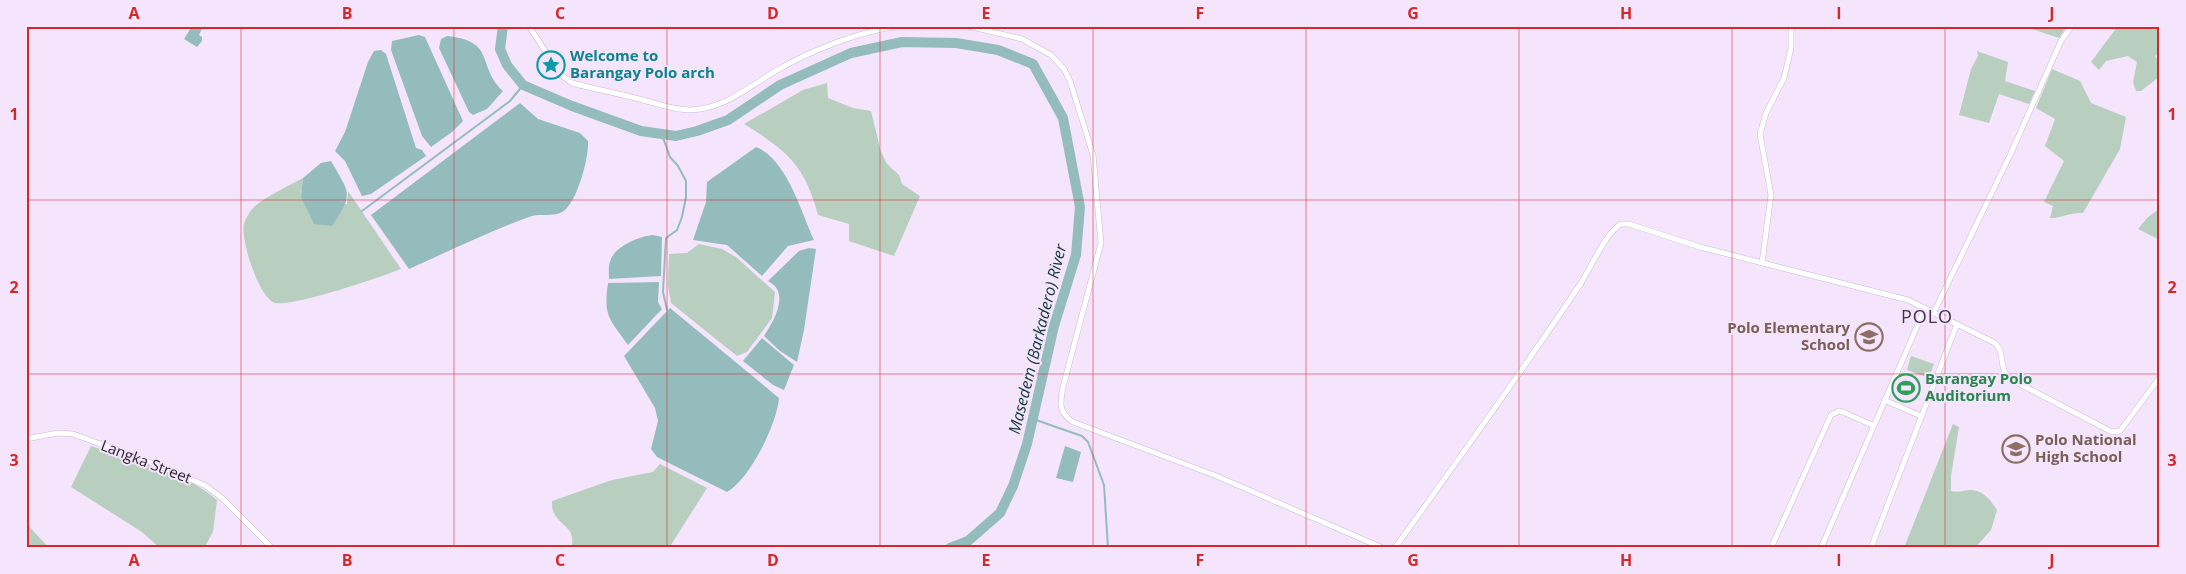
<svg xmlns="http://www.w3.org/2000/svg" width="2186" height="574" font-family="'Open Sans',sans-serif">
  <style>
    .green { fill: #b8cebe }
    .water { fill: #95bcbc }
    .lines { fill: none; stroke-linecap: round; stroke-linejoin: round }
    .stream { stroke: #95bcbc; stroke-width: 2 }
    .river { stroke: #95bcbc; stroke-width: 10 }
    .minor-casing { stroke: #cab8d4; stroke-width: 6 }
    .minor { stroke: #fff; stroke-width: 5 }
    .grid { fill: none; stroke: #d62828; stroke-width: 1; stroke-opacity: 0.55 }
    .labels { text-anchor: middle; stroke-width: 4; stroke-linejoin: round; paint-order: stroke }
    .culture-label { font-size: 15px; font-weight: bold; fill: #0d838f; stroke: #f4e5fc; text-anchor: start }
    .education-label { font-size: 15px; font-weight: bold; fill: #785e54; stroke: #f4e5fc; text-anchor: end }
    .leisure-label { font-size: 15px; font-weight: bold; fill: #27864d; stroke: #f4e5fc; text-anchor: start }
    .street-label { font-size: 15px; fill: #2b242f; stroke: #f4e5fc }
    .water-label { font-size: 16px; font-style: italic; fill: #113838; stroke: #f4e5fc }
    .quarter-label { font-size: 18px; letter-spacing: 1px; fill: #42344a; stroke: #f4e5fc }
    .neatline { fill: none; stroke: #d62828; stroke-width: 2 }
    .grid-label { font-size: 16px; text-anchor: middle; font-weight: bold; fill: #d62828 }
  </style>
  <rect width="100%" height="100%" fill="#f4e5fc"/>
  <g class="green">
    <polygon points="2023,26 2067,26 2059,38"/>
    <polygon points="2118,26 2160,26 2160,51 2155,56 2160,63 2159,77 2141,91 2136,91 2133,82 2137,62 2128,56 2106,61 2099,70 2091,62"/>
    <polygon points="1977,51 2008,62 2005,81 2035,91 2029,104 1999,94 1989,123 1959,115 1971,69 1978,56"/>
    <path d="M2052 69 2080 81 2091 103 2126 117 2120 149 2083 213C2071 212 2062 218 2050 218L2053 206 2044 202 2064 161 2045 146 2055 119 2036 108Z"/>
    <path d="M827 83 828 98 853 108 871 111 881 152 887 164 899 175 902 184 920 196 894 256 849 241V224L818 215C805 165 786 150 744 124L803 90Z"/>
    <path d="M303 178 301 197 347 204 348 191 401 269C381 277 293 307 275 303 259 299 240 238 244 224 245 220 250 211 253 208 264 197 289 186 303 178Z"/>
    <polygon points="2160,208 2160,240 2138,229 2147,218"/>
    <polygon points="699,244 722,249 736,257 775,292 772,318 747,352 737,356 671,303 668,286 669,254 687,253"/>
    <polygon points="1911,356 1934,364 1929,378 1907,370"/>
    <path d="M1953 424 1959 427 1951 476V491C1959 493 1964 490 1972 490 1984 491 1991 501 1997 510L1991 530 1975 548H1904Z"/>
    <path d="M91 446C132 460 184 471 217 500L213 532 204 548H160L142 532 71 487Z"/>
    <path d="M660 464 707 488 669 548 641 546 638 548H571C577 528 561 527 554 513 552 510 552 504 552 501L612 480 653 472Z"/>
    <polygon points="26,523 49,548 26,548"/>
  </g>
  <g class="water">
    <polygon points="192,26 203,26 199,35 202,37 202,41 197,47 184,39"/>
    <polygon points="419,35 425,37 463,121 452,132 431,147 422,136 391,50 392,41"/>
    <path d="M447 36C497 41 476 66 503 91L487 109 473 115 469 112 439 48 441 39Z"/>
    <polygon points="381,50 386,54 416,148 422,150 426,156 371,194 362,196 345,161 335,151 345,132 368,62 374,51"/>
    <path d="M520 103 538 119 580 133 588 141C589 158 578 197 566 209 556 219 541 212 529 217 488 232 449 251 409 269L371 215Z"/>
    <path d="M756 147C787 159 801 212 814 240L788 246 762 276 727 245 693 240 706 202 707 182Z"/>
    <path d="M331 161C350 194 354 193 332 226L314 224 301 197 303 178 321 163Z"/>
    <path d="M653 235 662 237 661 276 609 279C609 272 608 265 611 259 616 246 640 236 653 235Z"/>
    <path d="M809 248 816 249 804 330 797 362 780 351 764 336C771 325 785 303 777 289 776 286 771 283 768 281L799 251Z"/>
    <path d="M659 282 658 302 662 309 628 345C610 319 603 317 608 283Z"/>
    <path d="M670 308 779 398C777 424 750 479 727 492L657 457 651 449 658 421 655 408 624 356Z"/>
    <polygon points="762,338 794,365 784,390 773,385 743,361"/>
    <polygon points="1065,446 1081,452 1073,482 1056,478"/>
  </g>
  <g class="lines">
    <g class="stream">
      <polyline points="662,135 670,157 678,166 686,181 686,197 682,217 677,230 666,238 663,292 667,310"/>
      <polyline points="362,211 510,101 523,85"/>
      <polyline points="1033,419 1082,436 1088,442 1104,485 1108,548"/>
    </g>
    <polyline class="river" points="503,26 500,49 507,65 523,85 572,106 641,131 676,136 697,131 728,120 780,85 851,53 902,42 956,43 998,50 1033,64 1063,118 1080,207 1076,255 1054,326 1027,444 1013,486 1000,513 968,541 950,548"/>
    <g class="minor-casing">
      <g id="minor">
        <path d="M529 26 560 74 572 83C594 89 617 93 639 99 656 103 672 110 690 110 725 109 751 85 779 69 814 49 857 33 896 26"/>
        <path d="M968 26 1022 39 1051 55 1064 69 1070 81 1093 155 1101 243 1063 387C1060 403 1058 412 1073 422L1214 475 1383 548"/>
        <polyline points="1762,263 1771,195 1760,134 1766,113 1784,78 1791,48 1791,26"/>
        <polyline points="1934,312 2011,153 2061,41 2072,26"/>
        <polyline points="1884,400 1921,416"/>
        <polyline points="26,439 58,433 73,434 163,467 206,486 222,498 272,548"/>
        <path d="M1395 548C1458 460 1521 373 1581 283 1590 269 1607 231 1621 224H1629L1700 247 1908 300 1995 343C2006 354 1998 369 2010 379L2112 432 2120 431 2160 377"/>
        <polyline points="1771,548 1831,415 1839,411 1843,412 1872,425"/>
        <polyline points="1821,548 1925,308"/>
        <polyline points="1871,548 1957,324"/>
      </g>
    </g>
    <use href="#minor" class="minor"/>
  </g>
  <path class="grid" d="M241 26V548M454 26V548M667 26V548M880 26V548M1093 26V548M1306 26V548M1519 26V548M1732 26V548M1945 26V548M26 200H2160M26 374H2160"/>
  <defs>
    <g id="sight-ring" transform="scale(1.4375)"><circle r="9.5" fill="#f4e5fc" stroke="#0f9aa8" stroke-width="1.5"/><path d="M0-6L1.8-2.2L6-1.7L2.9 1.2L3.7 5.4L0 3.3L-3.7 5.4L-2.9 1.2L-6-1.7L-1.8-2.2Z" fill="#0f9aa8"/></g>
    <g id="school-ring" transform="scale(1.4375)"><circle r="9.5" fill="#f4e5fc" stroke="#8d6e63" stroke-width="1.5"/><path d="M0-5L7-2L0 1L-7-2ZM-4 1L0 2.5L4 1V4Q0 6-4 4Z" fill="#8d6e63"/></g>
    <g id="stadium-ring" transform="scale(1.4375)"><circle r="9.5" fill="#f4e5fc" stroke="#2e9e5b" stroke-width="1.5"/><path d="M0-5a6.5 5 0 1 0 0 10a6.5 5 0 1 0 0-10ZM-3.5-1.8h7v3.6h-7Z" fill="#2e9e5b"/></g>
  </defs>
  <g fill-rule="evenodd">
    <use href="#sight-ring" x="551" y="65"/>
    <use href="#school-ring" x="1869" y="337"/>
    <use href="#stadium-ring" x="1906" y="388"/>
    <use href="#school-ring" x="2016" y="449"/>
  </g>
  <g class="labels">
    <g class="culture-label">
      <text x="570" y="61">Welcome to<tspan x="570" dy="17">Barangay Polo arch</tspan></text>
    </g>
    <g class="education-label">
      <text x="1850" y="333">Polo Elementary<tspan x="1850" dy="17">School</tspan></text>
      <text x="2035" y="445" text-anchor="start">Polo National<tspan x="2035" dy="17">High School</tspan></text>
    </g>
    <g class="leisure-label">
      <text x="1925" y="384">Barangay Polo<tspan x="1925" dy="17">Auditorium</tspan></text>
    </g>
    <g class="street-label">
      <text transform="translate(146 462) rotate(21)" y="5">Langka Street</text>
    </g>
    <g class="water-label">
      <text transform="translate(1037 339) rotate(-76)" y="6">Masedem (Barkadero) River</text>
    </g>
    <g class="quarter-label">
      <text x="1927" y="323">POLO</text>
    </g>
  </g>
  <rect width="2186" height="574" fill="none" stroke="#f4e5fc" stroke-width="55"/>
  <rect x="28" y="28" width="2130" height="518" class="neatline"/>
  <g class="grid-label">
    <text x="134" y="19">A</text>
    <text x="347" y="19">B</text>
    <text x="560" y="19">C</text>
    <text x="773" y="19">D</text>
    <text x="986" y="19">E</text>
    <text x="1200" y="19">F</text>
    <text x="1413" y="19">G</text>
    <text x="1626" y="19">H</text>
    <text x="1839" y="19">I</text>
    <text x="2052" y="19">J</text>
    <text x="14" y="120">1</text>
    <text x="2172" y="120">1</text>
    <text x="14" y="293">2</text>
    <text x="2172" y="293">2</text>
    <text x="14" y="466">3</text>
    <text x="2172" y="466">3</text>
    <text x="134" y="566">A</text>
    <text x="347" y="566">B</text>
    <text x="560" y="566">C</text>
    <text x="773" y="566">D</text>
    <text x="986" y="566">E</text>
    <text x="1200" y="566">F</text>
    <text x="1413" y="566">G</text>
    <text x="1626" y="566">H</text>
    <text x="1839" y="566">I</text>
    <text x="2052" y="566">J</text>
  </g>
</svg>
